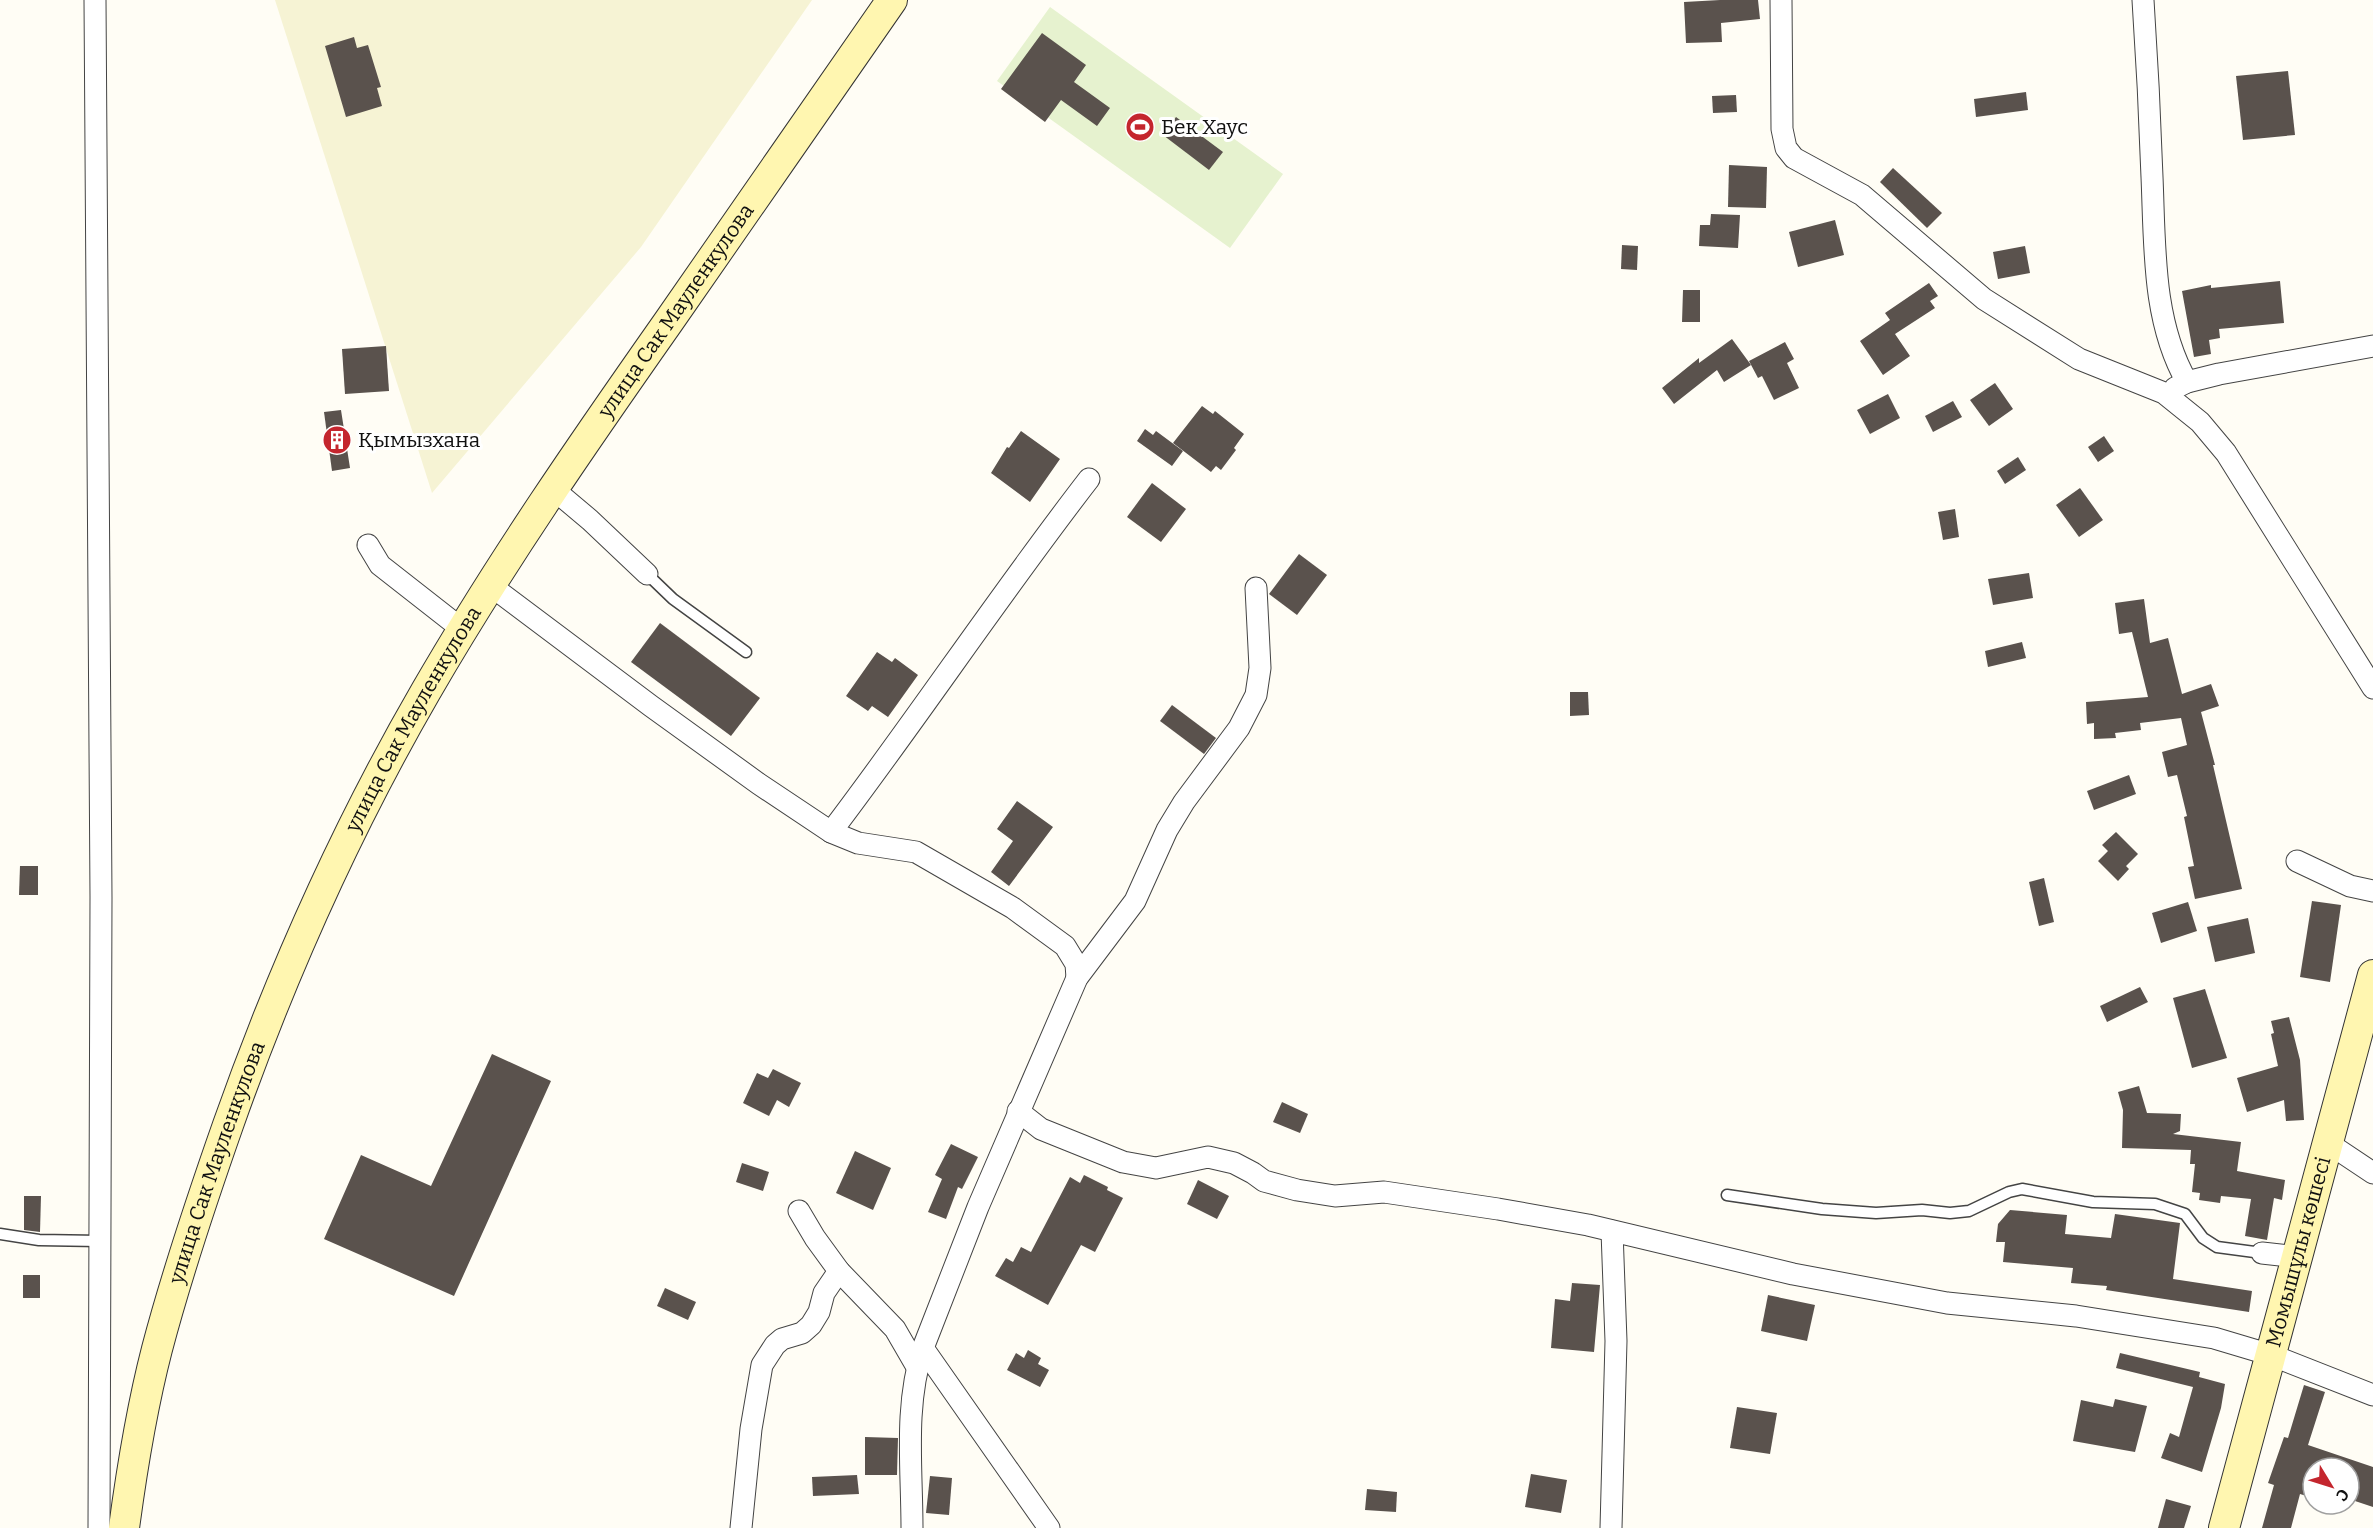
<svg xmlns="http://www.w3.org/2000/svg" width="2373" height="1528" font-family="Bitter,serif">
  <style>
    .farmland { fill: #f6f3d4 }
    .pitch { fill: #e6f2cf }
    .building { fill: #5a524d }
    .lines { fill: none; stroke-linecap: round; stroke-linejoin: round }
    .lane-casing { stroke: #444; stroke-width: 13 }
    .street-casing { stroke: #444; stroke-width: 23 }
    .secondary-casing { stroke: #333; stroke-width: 32 }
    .lane { stroke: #fff; stroke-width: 10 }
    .street { stroke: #fff; stroke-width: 21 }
    .secondary { stroke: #fff6b0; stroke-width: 30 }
    .labels { text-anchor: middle; stroke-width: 6; stroke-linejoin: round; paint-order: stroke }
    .poi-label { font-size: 21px; fill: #111; stroke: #fff; text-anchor: start }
    .street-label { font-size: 21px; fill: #111; stroke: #fff }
  </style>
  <rect width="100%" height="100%" fill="#fffdf5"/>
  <polygon class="farmland" points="275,0 812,0 641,247 432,493"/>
  <polygon class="pitch" points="1050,7 1283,174 1230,248 997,81"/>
  <g class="building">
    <polygon points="1720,0 1758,0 1760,19 1721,23 1722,42 1686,43 1684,2"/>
    <polygon points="1042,33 1086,65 1074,82 1110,108 1097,126 1061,100 1045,122 1001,89"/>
    <polygon points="354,37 357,48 368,45 381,87 377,88 382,106 346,117 325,46"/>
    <polygon points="2288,71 2295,135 2243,140 2236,76"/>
    <polygon points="2026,92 2028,110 1976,117 1974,99"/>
    <polygon points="1736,95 1737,112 1713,113 1712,96"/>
    <polygon points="1176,117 1223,152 1209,170 1163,135"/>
    <polygon points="1729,165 1767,167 1766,208 1728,207"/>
    <polygon points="1893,168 1942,213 1927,228 1880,182"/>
    <polygon points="1711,214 1740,215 1738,248 1699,246 1700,225 1710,225"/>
    <polygon points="1835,220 1844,255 1798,267 1789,232"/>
    <polygon points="1622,245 1638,246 1637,270 1621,269"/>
    <polygon points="2025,246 2030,273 1998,279 1993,252"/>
    <polygon points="2280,281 2284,323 2219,329 2220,338 2209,340 2211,354 2194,357 2182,291 2211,285 2211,288"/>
    <polygon points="1929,283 1938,296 1930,301 1935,308 1895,334 1910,356 1883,375 1860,341 1890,320 1885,313"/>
    <polygon points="1683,290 1700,290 1700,322 1682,322"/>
    <polygon points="1732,339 1751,365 1724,382 1717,370 1674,404 1662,388 1699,358 1699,363"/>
    <polygon points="1785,342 1794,359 1787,363 1799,388 1774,400 1762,376 1758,378 1749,361"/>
    <polygon points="386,346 389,391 345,394 342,349"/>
    <polygon points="1995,383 2013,409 1989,426 1970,400"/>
    <polygon points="1888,394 1900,418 1870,434 1857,410"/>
    <polygon points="1953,401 1962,417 1933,432 1925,416"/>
    <polygon points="1202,406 1213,414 1215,411 1244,434 1234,448 1236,450 1221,470 1216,466 1211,472 1173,443"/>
    <polygon points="341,410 350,468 332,471 324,412"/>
    <polygon points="1145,429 1153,435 1156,431 1183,451 1172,466 1137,441"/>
    <polygon points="1021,431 1060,459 1030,502 991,473 1007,447 1009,448"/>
    <polygon points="2104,436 2114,451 2098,462 2088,447"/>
    <polygon points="2018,457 2026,470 2005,484 1997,471"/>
    <polygon points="1152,483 1186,509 1161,542 1127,517"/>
    <polygon points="2080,488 2103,520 2079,537 2056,505"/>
    <polygon points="1955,509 1959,537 1943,540 1938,512"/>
    <polygon points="1299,554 1327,575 1297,615 1269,594"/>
    <polygon points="2029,573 2033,598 1993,605 1988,579"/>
    <polygon points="2144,599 2150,643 2168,638 2182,694 2211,684 2219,706 2201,712 2215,765 2213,765 2242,889 2195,899 2188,867 2194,866 2184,817 2187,816 2177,775 2168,777 2162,752 2187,745 2181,718 2140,723 2141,730 2115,733 2116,738 2094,739 2094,723 2087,724 2086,702 2148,697 2132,632 2119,634 2115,603"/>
    <polygon points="660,623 760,698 731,736 631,662"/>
    <polygon points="2022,642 2026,658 1988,667 1985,651"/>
    <polygon points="877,652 892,662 895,658 918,675 888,717 872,706 868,711 846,696"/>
    <polygon points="1570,692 1588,692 1589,715 1570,716"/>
    <polygon points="1172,705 1216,738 1204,754 1160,721"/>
    <polygon points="2129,775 2136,794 2094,810 2087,791"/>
    <polygon points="1017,801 1053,827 1009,886 991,872 1013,841 997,829"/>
    <polygon points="2116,832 2138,854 2126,866 2129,869 2118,881 2098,861 2108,851 2102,845"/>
    <polygon points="20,866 38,866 38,895 19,895"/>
    <polygon points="2044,878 2054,922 2039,926 2029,882"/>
    <polygon points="2312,901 2341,905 2330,982 2300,977"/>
    <polygon points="2188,902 2197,931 2161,943 2152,913"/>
    <polygon points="2248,918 2255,953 2215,962 2207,927"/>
    <polygon points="2140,987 2148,1002 2107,1022 2100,1006"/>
    <polygon points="2205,989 2227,1058 2192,1068 2173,998"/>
    <polygon points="2289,1017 2300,1060 2304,1120 2286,1121 2284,1100 2247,1112 2237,1078 2278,1066 2271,1034 2274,1033 2271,1021"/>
    <polygon points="492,1054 551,1081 454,1296 324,1239 361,1155 431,1186"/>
    <polygon points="773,1069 801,1083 789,1107 777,1100 769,1116 743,1103 757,1073 768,1078"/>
    <polygon points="2139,1086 2147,1113 2181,1114 2180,1131 2173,1134 2241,1142 2237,1171 2285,1180 2282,1200 2274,1198 2267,1240 2245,1236 2251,1199 2221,1196 2220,1203 2199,1200 2200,1193 2192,1192 2195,1164 2190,1164 2191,1150 2122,1148 2123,1110 2118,1092"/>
    <polygon points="1282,1102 1308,1114 1300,1133 1273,1122"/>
    <polygon points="951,1144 978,1157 962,1189 958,1187 946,1219 928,1212 942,1179 935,1175"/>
    <polygon points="855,1151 891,1168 873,1210 836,1193"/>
    <polygon points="742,1163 769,1172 763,1191 736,1182"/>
    <polygon points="1084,1175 1108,1187 1107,1190 1123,1198 1095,1252 1081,1245 1048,1305 995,1276 1006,1258 1013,1262 1021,1247 1031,1252 1070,1177 1080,1183"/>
    <polygon points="1198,1180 1229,1196 1217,1219 1187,1204"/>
    <polygon points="24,1196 41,1196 40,1232 24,1230"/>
    <polygon points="2010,1210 2067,1215 2065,1234 2111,1238 2115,1214 2180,1223 2173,1279 2252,1291 2249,1312 2106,1290 2107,1286 2071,1283 2073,1268 2003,1262 2005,1242 1996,1242 1998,1224"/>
    <rect x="23" y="1275" width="17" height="23"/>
    <polygon points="1572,1283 1600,1285 1594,1352 1551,1348 1555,1299 1570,1301"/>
    <polygon points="665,1288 696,1302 688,1320 657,1306"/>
    <polygon points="1768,1295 1815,1305 1807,1341 1761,1331"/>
    <polygon points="1028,1350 1041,1358 1038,1364 1049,1370 1040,1387 1007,1370 1016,1353 1024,1358"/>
    <polygon points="2120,1353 2200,1372 2199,1377 2225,1384 2221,1408 2202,1472 2161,1458 2170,1433 2179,1437 2193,1387 2116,1368"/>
    <polygon points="2304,1385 2325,1392 2308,1445 2373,1467 2373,1507 2349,1499 2349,1468 2313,1468 2313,1498 2300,1494 2291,1528 2262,1528 2274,1485 2268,1483 2284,1437 2288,1438"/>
    <polygon points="2115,1399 2147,1406 2135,1452 2073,1441 2081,1400 2113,1407"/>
    <polygon points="1737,1407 1777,1413 1770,1454 1730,1448"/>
    <polygon points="865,1437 898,1438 897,1475 865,1475"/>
    <polygon points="1531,1474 1567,1480 1561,1513 1525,1507"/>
    <polygon points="857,1475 859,1494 813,1496 812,1477"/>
    <polygon points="930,1476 952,1478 949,1515 926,1513"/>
    <polygon points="1367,1489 1397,1492 1396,1512 1365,1510"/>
    <polygon points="2166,1499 2191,1506 2184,1528 2158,1528"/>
  </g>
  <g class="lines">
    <g class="lane-casing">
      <g id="lane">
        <polyline points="647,574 673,599 746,652"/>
        <polyline points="1727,1195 1822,1209 1876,1213 1922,1210 1950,1213 1969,1211 2009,1192 2022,1189 2093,1202 2155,1204 2185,1214 2203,1238 2217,1247 2262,1253"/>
        <polyline points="0,1234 39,1240 100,1241"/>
      </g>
    </g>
    <g class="street-casing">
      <g id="street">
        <polyline points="95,0 101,897 99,1528"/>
        <polyline points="1781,0 1782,129 1786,148 1794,158 1862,195 1984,299 2079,359 2164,393 2200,422 2226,453 2373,688"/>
        <path d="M2143 0C2147 59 2150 118 2152 177 2155 246 2152 321 2187 382"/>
        <polyline points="2175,388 2187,382 2219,374 2373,346"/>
        <polyline points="552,488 590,520 647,574"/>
        <polyline points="368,545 380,565 463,630"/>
        <polyline points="490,585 651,706 759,784 831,832 858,843 916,852 1013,908 1065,946 1076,964 1077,978"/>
        <path d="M831 832C919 716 1000 594 1089 479"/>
        <polyline points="2297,861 2350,886 2373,891"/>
        <polyline points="1018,1111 1041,1129 1123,1162 1156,1168 1208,1157 1234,1163 1253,1173 1264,1181 1297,1190 1335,1196 1384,1192 1498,1209 1588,1225 1793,1274 1947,1303 2076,1316 2214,1338 2271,1355 2373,1395"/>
        <polyline points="2328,1143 2373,1173"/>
        <polyline points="799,1211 815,1238 839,1271 895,1329 917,1367"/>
        <polyline points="2262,1253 2298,1257"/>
        <polyline points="923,1348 1049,1528"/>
        <polyline points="741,1528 751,1429 762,1365 775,1345 782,1339 802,1333 811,1325 819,1312 824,1293 839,1271"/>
        <path d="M912 1528C912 1468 904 1406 923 1348L978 1207 1077 978 1135 901 1167 830 1184 802 1239 728 1256 695 1260 668 1256 588"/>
        <polyline points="1611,1528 1616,1341 1612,1231"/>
      </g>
    </g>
    <g class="secondary-casing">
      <g id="secondary">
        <path id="s1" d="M124 1528C132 1468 142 1407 157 1349 177 1273 202 1199 228 1125 281 975 346 829 426 691 500 563 584 442 669 321 743 214 818 107 892 0"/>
        <path id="s2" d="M2224 1528 2373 975"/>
      </g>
    </g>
    <use href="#lane" class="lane"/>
    <use href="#street" class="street"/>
    <use href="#secondary" class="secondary"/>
  </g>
  <defs>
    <g id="stadium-disc" transform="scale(1.5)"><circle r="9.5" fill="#c4262e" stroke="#fff"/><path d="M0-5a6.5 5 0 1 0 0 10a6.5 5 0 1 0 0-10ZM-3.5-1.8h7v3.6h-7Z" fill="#fff"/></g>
    <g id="building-disc" transform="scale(1.5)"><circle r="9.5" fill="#c4262e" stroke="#fff"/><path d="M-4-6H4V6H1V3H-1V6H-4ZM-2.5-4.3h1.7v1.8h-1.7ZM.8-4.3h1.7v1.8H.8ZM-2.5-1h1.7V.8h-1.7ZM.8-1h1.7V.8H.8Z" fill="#fff"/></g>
  </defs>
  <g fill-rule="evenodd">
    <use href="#stadium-disc" x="1140" y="127"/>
    <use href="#building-disc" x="337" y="440"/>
  </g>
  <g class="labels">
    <g class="poi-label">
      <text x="1161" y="134">Бек Хаус</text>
      <text x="358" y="447">Қымызхана</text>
    </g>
    <g class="street-label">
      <text dy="7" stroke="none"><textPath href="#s1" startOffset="1350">улица Сак Мауленкулова</textPath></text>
      <text dy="7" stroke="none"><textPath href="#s1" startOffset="864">улица Сак Мауленкулова</textPath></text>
      <text dy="7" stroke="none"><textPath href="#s1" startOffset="378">улица Сак Мауленкулова</textPath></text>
      <text dy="7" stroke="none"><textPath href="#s2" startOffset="286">Момышұлы көшесі</textPath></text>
    </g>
  </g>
  <g transform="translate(2331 1486) rotate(128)"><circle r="28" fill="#ffffff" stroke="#a0a0a0" stroke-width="1.5"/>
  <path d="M0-4.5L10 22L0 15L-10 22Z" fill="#c4262e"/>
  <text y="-9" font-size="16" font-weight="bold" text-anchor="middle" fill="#111111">С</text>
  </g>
</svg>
